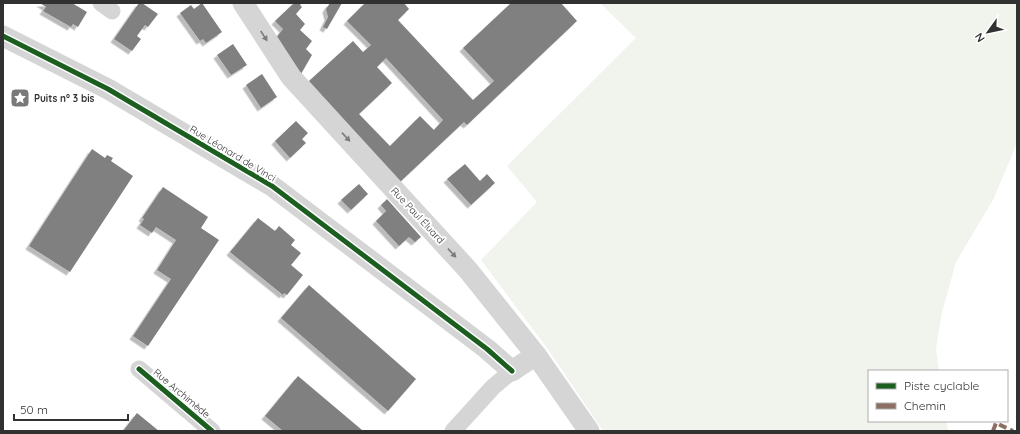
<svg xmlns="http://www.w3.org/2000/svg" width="1020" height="434" font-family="Quicksand,sans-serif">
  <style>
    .green { fill: #f1f3ed }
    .building { fill: #808080; fill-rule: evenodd; filter: url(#shadow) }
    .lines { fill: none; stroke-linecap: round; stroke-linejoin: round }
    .minor { stroke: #d5d5d5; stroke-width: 17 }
    .tertiary { stroke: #d5d5d5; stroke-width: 21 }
    .quiet { stroke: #8d6e63; stroke-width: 4; stroke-dasharray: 8 4; stroke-linecap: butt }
    .cycleway-casing { stroke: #fff; stroke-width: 8 }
    .cycleway { stroke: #1b5e20; stroke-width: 5 }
    .oneway { fill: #7b7b7b }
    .labels { text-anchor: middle; stroke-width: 4; stroke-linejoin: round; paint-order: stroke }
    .poi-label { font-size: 10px; font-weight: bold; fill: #313131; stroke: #fff; text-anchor: start }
    .street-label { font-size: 10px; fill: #313131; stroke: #fff }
  </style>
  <defs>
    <filter id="shadow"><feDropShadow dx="-3.5" dy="3.5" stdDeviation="0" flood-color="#0004"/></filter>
  </defs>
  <rect width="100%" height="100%" fill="#fff"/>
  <polygon class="green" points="600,3 1017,3 1017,143 994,198 956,262 942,312 936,349 939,371 869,371 869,421 947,421 948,431 603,431 547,348 481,260 537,202 507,166 636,38"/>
  <g class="building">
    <polygon points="40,3 72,3 87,12 78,27 73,24 71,27 43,11 46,7"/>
    <polygon points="139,3 142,3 158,14 148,27 145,25 137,36 141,39 132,51 114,39"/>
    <polygon points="202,3 222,32 206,43 203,39 200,41 180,13 191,5 194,9"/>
    <polygon points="294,3 302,3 300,5 302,7 296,14 305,24 300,30 312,41 306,49 312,55 301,74 276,38 283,29 275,21"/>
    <polygon points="330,3 342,3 327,29 323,27 328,17 326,9"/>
    <path d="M365 3H404L409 9 398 20 473 100 494 81 463 48 511 3H561L577 21 467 125 464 122 400 182 309 81 353 41 363 52 371 45 347 21ZM386 58 443 120 434 130 420 116 390 146 359 114 392 83 377 67Z"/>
    <polygon points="233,44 247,65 231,75 217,55"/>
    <polygon points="262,74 277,97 261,108 246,85"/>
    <polygon points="296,121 308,133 302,139 306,143 290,158 275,141"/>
    <polygon points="92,149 105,158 107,155 113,158 111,161 133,176 70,272 29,246"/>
    <polygon points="465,164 480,181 487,174 495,183 471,205 447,179"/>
    <polygon points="359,184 368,194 351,210 341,200"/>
    <polygon points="163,187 208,217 201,228 219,240 148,346 133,336 171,279 157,270 176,240 156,227 152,233 140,225 144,219 142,218"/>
    <polygon points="387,199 421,237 415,242 409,237 399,246 376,221 386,211 381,205"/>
    <polygon points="258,218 275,231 279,226 295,240 291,245 301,253 291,265 303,275 287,295 284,293 283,295 230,252"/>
    <polygon points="309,285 416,379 388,411 281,318"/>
    <polygon points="298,376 362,430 361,431 283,431 265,416"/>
    <polygon points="137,413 159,431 123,431"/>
  </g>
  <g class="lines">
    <g class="minor">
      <polyline points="101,3 112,11"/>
      <polyline points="139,369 212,431"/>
      <polyline points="453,431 493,387 512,371"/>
    </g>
    <g class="tertiary">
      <polyline points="243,3 291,77 468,270 536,355 589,431"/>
      <polyline points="3,36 108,89 272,186 487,349 512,371 536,355"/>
    </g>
    <polyline class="quiet" points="993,431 996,423 1013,431"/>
    <g class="cycleway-casing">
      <g id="cycleway">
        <polyline points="3,36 108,89 272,186 487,349 512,371"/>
        <polyline points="139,369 212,431"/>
      </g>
    </g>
    <use href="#cycleway" class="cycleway"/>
  </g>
  <defs><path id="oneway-solid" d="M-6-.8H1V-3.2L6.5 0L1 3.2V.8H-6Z"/></defs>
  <g class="oneway">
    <use href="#oneway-solid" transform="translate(264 36) rotate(57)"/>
    <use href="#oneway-solid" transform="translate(346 137) rotate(47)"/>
    <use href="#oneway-solid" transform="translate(452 253) rotate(47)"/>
  </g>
  <defs>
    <g id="sight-square" transform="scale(1)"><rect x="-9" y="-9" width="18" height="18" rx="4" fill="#797979" stroke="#fff"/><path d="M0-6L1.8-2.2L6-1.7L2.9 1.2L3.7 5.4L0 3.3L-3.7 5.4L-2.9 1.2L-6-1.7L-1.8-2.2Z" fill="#fff"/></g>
  </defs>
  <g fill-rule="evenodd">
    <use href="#sight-square" x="20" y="98"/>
  </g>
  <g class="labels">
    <g class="poi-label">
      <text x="34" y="102">Puits n° 3 bis</text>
    </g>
    <g class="street-label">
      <text transform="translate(233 153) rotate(31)" y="4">Rue Léonard de Vinci</text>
      <text transform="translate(418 215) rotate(47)" y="4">Rue Paul Éluard</text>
      <text transform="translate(182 393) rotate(40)" y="4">Rue Archimède</text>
    </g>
  </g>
  <rect width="1020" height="434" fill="none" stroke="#313131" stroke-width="8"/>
  <rect x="868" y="370" width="140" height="52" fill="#ffffff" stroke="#adadad"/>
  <rect x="876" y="383" width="20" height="6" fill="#1b5e20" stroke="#adadad"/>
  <text x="904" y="390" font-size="12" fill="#313131">Piste cyclable</text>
  <rect x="876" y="403" width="20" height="6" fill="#8d6e63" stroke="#adadad"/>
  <text x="904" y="410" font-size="12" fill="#313131">Chemin</text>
  <g transform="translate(988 32) rotate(237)" stroke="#ffffff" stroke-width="3" paint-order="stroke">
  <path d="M0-3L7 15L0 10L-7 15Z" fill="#313131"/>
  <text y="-6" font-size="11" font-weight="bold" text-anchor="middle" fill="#313131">N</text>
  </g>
  <path d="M14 414v6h114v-6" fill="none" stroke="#313131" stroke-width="2"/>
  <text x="20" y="414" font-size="12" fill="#313131" stroke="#ffffff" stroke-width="3" paint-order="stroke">50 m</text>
</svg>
